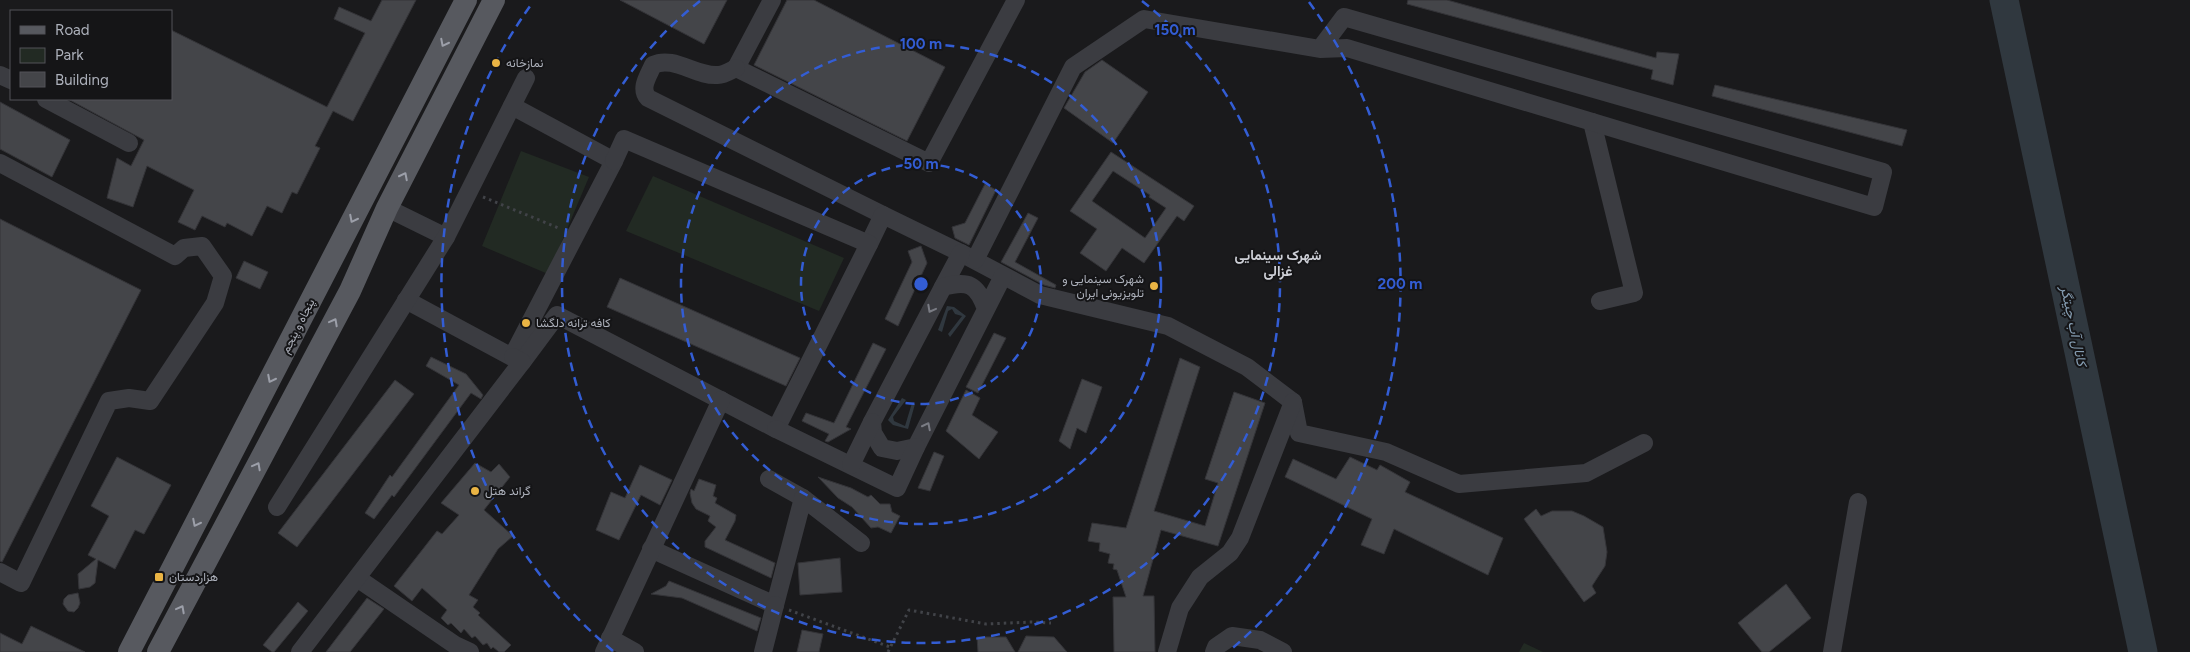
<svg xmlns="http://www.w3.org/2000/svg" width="2190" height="652" font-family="Figtree,Vazirmatn,sans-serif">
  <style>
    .green { fill: #222a23 }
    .water { fill: #30383f }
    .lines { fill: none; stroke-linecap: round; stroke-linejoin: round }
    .river { stroke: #30383f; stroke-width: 29 }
    .building { fill: #444549; stroke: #343438; fill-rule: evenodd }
    .path { stroke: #414348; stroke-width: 3; stroke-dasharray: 2.5 4; stroke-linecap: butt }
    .minor { stroke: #3b3c41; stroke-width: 18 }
    .major { stroke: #57595f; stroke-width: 22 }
    .oneway { stroke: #9c9fa9 }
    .oneway2 { stroke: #7a7c84 }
    .ring { fill: none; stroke: #335dd4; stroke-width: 2.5; stroke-dasharray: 9 6 }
    .poi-dot { fill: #eab444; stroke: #151517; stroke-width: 2 }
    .labels { text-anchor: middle; stroke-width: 4; stroke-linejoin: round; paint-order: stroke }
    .poi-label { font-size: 12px; fill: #adb1bb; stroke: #151517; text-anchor: start }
    .street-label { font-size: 12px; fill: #adb1bb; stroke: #151517 }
    .neighbourhood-label { font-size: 14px; font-weight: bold; fill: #ced0d7; stroke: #151517 }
    .water-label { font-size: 14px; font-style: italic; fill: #869eb3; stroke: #151517 }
    .centre { fill: #335dd4; stroke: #151517; stroke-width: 2.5 }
    .ring-label { font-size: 15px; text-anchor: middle; font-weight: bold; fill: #335dd4; stroke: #151517; stroke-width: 4; stroke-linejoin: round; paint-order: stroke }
  </style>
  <rect width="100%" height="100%" fill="#1a1a1c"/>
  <g class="green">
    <polygon points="521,151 589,177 548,274 482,246"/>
    <polygon points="653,176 844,258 819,311 626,231"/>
    <polygon points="1524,643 1543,652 1519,652"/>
  </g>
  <g class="water">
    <polygon points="947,306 954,307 966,316 950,337 948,334 962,316 955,314 952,309 948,311 942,332 938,330"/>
    <polygon points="902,398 906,400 893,417 894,421 905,426 912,403 915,404 908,429 893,425 888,420"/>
  </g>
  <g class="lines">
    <polyline class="river" points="2004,0 2143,652"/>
  </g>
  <g class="building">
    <polygon points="382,0 416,0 353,121 333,111 315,146 320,148 297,194 292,192 282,213 267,206 252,236 227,223 225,227 202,216 195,230 178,222 194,190 147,166 133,207 107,198 117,158 131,166 144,140 68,99 171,99 171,30 327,107 365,33 334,19 339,7 371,21"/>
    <polygon points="620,0 727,0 704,44"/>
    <polygon points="787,0 814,0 945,67 907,141 754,65"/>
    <polygon points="1408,0 1447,0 1656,58 1657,52 1679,54 1673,85 1651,79 1653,70 1407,4"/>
    <polygon points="1102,60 1148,92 1113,143 1064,108 1085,72"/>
    <polygon points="1715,85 1907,130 1902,146 1712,96"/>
    <polygon points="0,102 70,140 52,177 0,149"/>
    <path d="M1111 152 1194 206 1184 221 1177 216 1144 263 1122 248 1106 271 1080 253 1097 229 1070 211ZM1113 171 1150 195 1149 197 1166 208 1145 238 1092 201Z"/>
    <polygon points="985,184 996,190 969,245 955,238 952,227 965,223"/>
    <polygon points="1028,213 1038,218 1015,262 1056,285 1055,288 1044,285 1001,262"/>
    <polygon points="0,219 141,290 2,562 0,561"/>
    <polygon points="921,246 927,263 898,326 885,319 912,262 908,251"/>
    <polygon points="244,261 268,272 260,289 236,278"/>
    <polygon points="620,278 800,358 786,386 607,307"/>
    <polygon points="994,333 1006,338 978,393 966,387"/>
    <polygon points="873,343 886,349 846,427 851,429 828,442 825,441 829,434 802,421 806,413 834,423"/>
    <polygon points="431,357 466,374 483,395 481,399 471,393 394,497 392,495 374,519 365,513 390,475 392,477 459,385 426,366"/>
    <polygon points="1180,358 1200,367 1154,511 1205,526 1218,483 1205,479 1234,392 1265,403 1218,546 1161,530 1143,596 1154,596 1155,652 1114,652 1113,597 1126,597 1117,570 1113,569 1114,564 1108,563 1110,554 1099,551 1100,543 1088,541 1092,523 1126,528"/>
    <polygon points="1082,379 1102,387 1086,433 1077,428 1070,449 1059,441"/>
    <polygon points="395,380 414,394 297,547 278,533"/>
    <polygon points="966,390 980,398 972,415 998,432 979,459 946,431"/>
    <polygon points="934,452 944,456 930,491 918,488"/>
    <polygon points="117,457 171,485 144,534 135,530 115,569 98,560 95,583 90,587 79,589 78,574 96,559 88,555 109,516 91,506"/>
    <polygon points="1350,457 1377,470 1380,465 1410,482 1405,492 1503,538 1488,575 1394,529 1384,554 1361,545 1372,519 1285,477 1293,459 1336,479"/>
    <polygon points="475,463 491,472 499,464 510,477 484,510 513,536 498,549 469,595 478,600 473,607 480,613 478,615 511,645 504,652 499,652 493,647 491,649 487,643 483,645 475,636 472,638 464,629 461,633 451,623 448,625 441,618 447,610 422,588 412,601 394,586 437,531 442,534 459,515 441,503"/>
    <polygon points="640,465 672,480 660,505 641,495 619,540 596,530 611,492 625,498"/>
    <polygon points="818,477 851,488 868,497 871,495 880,504 890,504 892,512 900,516 891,533 878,527 871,528 852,507 838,498"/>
    <polygon points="699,479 716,485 713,496 717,498 715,503 736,515 735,521 725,540 775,563 771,578 705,547 705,541 716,527 708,521 710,516 696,509 692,503 690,493 691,489 694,491"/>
    <polygon points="1536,509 1541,516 1552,511 1572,511 1584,516 1603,527 1607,552 1605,566 1592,586 1596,593 1584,602 1524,519"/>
    <polygon points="840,558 842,592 800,595 798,563"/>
    <polygon points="669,581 761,618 757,631 682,598 651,594 666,586"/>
    <polygon points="1786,584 1811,618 1769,652 1762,652 1738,623"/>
    <polygon points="78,593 80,603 78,608 74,612 68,611 63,604 64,599 68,595"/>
    <polygon points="367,598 384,609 350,652 326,652"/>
    <polygon points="298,602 308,611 274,652 272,652 263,645"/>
    <polygon points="31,626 85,652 0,652 0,633 22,644"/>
    <polygon points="802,630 823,634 819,652 797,652"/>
    <polygon points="1026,636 1054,637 1067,652 1018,652"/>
    <polygon points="977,637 1006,637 1015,652 978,652"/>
  </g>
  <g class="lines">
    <g class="path">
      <polyline points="483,197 561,229"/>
      <polyline points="789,610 890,647"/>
      <polyline points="888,652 909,610 986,624 1032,622 1051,623"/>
    </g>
    <g class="minor">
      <polyline points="772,0 736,68 929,163 1016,0"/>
      <path d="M736 68C730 71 724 75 718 75 696 77 674 55 653 65 649 75 639 88 648 98L883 215"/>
      <polyline points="0,75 11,80"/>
      <polyline points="46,99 129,143"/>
      <polyline points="1592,122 1634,293 1600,301"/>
      <polyline points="0,163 175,256 184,248 202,246 223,276 215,303 150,401 129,398 109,401 21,583 0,572"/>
      <polyline points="387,208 446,237"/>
      <polyline points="869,244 883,215 961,253 1040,295 1168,326 1247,367 1293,402 1299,433 1386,452 1459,484 1586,473 1644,443"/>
      <polyline points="975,260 1073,67 1144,19 1320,49 1347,48 1874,207 1883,172 1344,17 1320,49"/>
      <polyline points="943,287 961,253"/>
      <polyline points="406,300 512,357 614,161 512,106"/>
      <path d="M986 309C977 284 968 280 943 287L872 422 873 433 882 448 897 451 916 447 1003 276"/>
      <polyline points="522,362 557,315 776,429 869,244 624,139 614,161"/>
      <polyline points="776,429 897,488 916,447"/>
      <polyline points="851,465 872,422"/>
      <polyline points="769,479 803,498"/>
      <polyline points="277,507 446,237 526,78"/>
      <polyline points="651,549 775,605 803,498 861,543"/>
      <polyline points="357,578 455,645 470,652"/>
      <polyline points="610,638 635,652"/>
      <polyline points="300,652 522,362 513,357"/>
      <polyline points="604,652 721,400"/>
      <polyline points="763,652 775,605"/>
      <polyline points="1167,652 1180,608 1200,577 1230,553 1240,538 1293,402"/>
      <polyline points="1214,652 1216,647 1232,636 1260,640 1283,652"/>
      <polyline points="1832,652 1858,502"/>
    </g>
    <g class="major">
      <polyline points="129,652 466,0"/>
      <polyline points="158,652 350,291 387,208 494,0"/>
    </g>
  </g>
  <defs><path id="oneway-chevron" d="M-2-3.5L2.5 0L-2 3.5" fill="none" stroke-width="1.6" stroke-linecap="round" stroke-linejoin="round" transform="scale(1.25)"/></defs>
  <g class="oneway">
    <use href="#oneway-chevron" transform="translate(444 43) rotate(117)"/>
    <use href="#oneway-chevron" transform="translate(404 176) rotate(-63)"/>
    <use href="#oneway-chevron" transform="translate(353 219) rotate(117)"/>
    <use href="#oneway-chevron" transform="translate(334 322) rotate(-62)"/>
    <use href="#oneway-chevron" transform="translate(271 379) rotate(117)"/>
    <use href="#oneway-chevron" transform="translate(257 466) rotate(-62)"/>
    <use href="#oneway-chevron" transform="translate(196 523) rotate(117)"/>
    <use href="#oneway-chevron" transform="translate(181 609) rotate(-62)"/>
  </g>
  <g class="oneway2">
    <use href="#oneway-chevron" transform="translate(931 309) rotate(118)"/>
    <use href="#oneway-chevron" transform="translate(927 426) rotate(-63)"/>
  </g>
  <g class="ring">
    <circle cx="921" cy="284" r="120"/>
    <circle cx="921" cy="284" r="240"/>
    <path d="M1142 1A359 359 0 1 1 700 1"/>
    <path d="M613 651A479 479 0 0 1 533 2M1309 2A479 479 0 0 1 1229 651"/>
  </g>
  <g class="poi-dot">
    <circle cx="496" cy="63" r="5"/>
    <circle cx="1154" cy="286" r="5"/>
    <circle cx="526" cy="323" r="5"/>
    <circle cx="475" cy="491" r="5"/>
    <rect x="154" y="572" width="10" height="10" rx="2.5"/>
  </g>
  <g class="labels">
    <g class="poi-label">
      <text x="506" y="67">نمازخانه</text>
      <text x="1144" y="283" text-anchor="end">شهرک سینمایی و<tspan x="1144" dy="14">تلویزیونی ایران</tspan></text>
      <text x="536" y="327">کافه ترانه دلگشا</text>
      <text x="485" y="495">گراند هتل</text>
      <text x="169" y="581">هزاردستان</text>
    </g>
    <g class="street-label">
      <text transform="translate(298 326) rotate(-63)" y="4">پنجاه و پنجم</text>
    </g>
    <g class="neighbourhood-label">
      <text x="1278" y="260">شهرک سینمایی<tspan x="1278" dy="16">غزالی</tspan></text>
    </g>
    <g class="water-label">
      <text transform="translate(2074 326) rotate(78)" y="5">کانال آب چیتگر</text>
    </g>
  </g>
  <circle cx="921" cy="284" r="8" class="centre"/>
  <g class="ring-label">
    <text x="1175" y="35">150 m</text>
    <text x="921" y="49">100 m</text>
    <text x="921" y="169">50 m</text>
    <text x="1400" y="289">200 m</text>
  </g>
  <rect x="10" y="10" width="162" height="90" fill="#151517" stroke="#525359"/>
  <rect x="20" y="26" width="25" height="8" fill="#57595f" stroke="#525359"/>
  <text x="55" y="35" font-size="15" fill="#adb1bb">Road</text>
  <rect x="20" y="48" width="25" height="15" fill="#222a23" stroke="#525359"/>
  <text x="55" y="60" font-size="15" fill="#adb1bb">Park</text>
  <rect x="20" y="72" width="25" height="15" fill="#444549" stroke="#525359"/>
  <text x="55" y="85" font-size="15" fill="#adb1bb">Building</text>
</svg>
